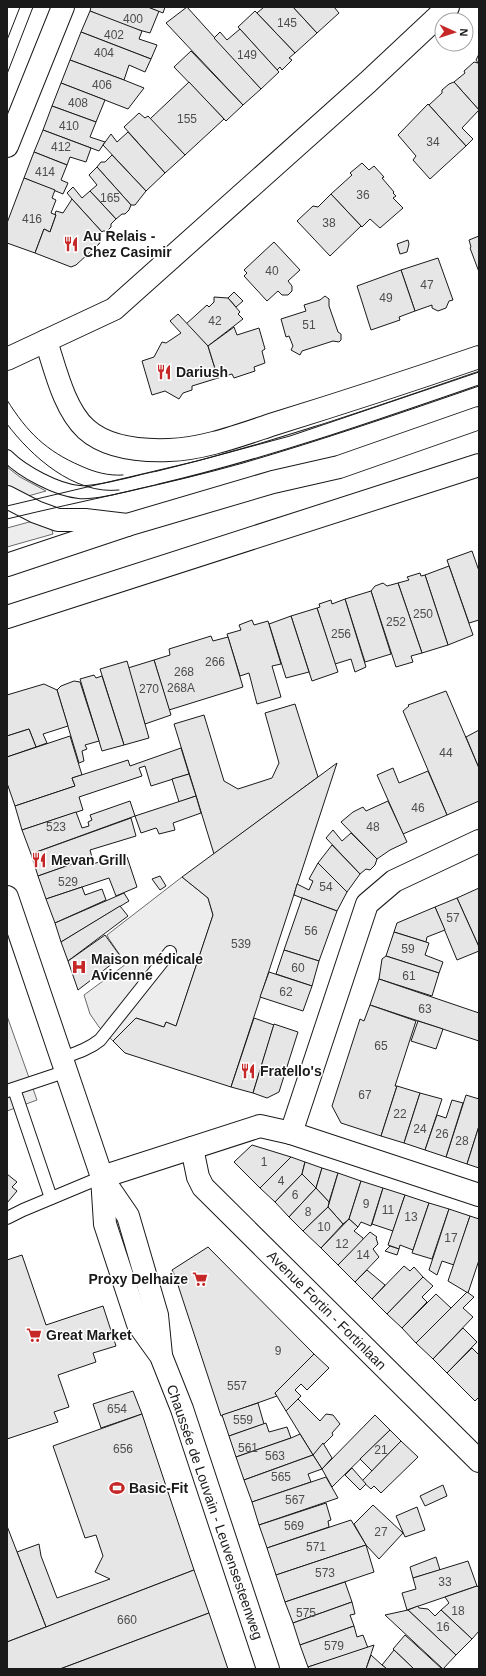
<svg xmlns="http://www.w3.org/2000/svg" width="486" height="1676" font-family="Arial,sans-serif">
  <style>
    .built { fill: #ededed; stroke: #6a6a6a }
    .building { fill: #e6e6e6; stroke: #1a1a1a }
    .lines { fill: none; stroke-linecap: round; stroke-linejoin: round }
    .lane-casing { stroke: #1a1a1a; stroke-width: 14 }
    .street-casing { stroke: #1a1a1a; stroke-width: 24 }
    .secondary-casing { stroke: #1a1a1a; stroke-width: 24 }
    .primary-casing { stroke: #1a1a1a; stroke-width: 24 }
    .lane { stroke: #fff; stroke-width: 12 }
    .street { stroke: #fff; stroke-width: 22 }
    .secondary { stroke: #fff; stroke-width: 22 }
    .primary { stroke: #fff; stroke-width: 22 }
    .tram { stroke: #1a1a1a; stroke-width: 1 }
    .labels { text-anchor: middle; stroke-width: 3; stroke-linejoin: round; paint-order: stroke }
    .number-label { font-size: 12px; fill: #4d4d4d }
    .poi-label { font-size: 14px; font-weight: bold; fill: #1a1a1a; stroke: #fff; text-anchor: start }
    .street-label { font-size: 14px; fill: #1a1a1a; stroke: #fff }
  </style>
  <rect width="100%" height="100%" fill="#fff"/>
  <g class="built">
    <polygon points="7,467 20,477 46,491 21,498 7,488"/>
    <polygon points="33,521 52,530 53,534 7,547 7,528"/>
    <polygon points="182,877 208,898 213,915 176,1026 166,1022 164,1027 136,1018 113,1041 99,1027 90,1014 84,995 126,964 109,939 107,935"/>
    <polygon points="7,1016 37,1100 7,1111"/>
  </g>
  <g class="building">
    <polygon points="91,7 148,7 159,11 150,33 128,27 90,11"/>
    <polygon points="148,7 165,7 163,13"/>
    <polygon points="187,7 261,89 243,105 166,23"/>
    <polygon points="264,7 293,7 317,33 295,53 257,13"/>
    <polygon points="293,7 334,7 339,13 317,33"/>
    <polygon points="90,11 142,31 139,39 157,45 151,59 81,32"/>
    <polygon points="255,11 295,53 289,58 292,60 282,70 280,67 277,70 238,27"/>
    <polygon points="240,29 279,72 261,89 214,38 220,32 227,40"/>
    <polygon points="81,32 151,59 145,72 129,65 124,80 70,60"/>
    <polygon points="191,51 243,105 226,121 174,67"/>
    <polygon points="479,54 479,110 454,82 465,73 464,71 474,62 478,63 476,60"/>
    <polygon points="70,60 124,80 144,88 128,109 61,83"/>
    <polygon points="189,82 224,119 185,155 150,119"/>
    <polygon points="454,82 479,110 462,128 473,139 466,146 429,105 442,93 442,90 449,84"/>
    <polygon points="61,83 105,100 96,122 52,106"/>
    <polygon points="428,104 466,146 430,179 413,160 416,156 398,135"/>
    <polygon points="52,106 96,122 90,137 105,142 99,151 43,130"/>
    <polygon points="139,113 145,118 148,116 185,155 165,173 124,127"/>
    <polygon points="43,130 91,148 86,162 70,157 67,165 34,152"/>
    <polygon points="128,132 165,173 146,191 103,145 111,134 117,142"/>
    <polygon points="34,152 67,165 61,180 68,183 63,194 24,178"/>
    <polygon points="112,155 146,191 135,205 131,205 97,167 101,162 105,162"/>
    <polygon points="362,163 369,170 374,166 384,177 382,178 394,192 393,193 396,196 393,198 403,208 380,228 370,219 362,227 331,194 352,175 350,173"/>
    <polygon points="97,167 131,205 129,210 125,214 122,214 116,219 90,191 97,185 89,175"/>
    <polygon points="24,178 55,190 52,198 56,200 51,213 56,215 50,232 44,229 35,253 7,243 7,223"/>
    <polygon points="73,187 82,198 90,191 116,219 111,224 111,227 107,231 103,231 102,232 72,199 67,193"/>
    <polygon points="331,194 361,226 330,256 297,221 313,206 318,207"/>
    <polygon points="72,199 102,232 99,235 101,240 99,244 76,265 71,267 35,253 44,229 50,232 56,215 55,214 56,211 63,213"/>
    <polygon points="479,236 479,272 470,248 471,247 469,240"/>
    <polygon points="408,240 409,244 407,252 400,254 397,244"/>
    <polygon points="274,242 300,270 288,281 292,286 292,291 288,295 282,295 278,291 267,301 244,276 247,273 244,270"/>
    <polygon points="438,258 453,300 449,301 446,308 438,311 432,308 432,305 415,311 401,270"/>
    <polygon points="401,270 415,311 399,317 400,320 371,330 357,286"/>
    <polygon points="234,292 243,301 236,307 228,298"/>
    <polygon points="325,296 329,299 329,306 338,332 341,334 341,340 339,342 333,341 302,351 300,355 291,350 293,346 289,336 286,337 281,319 306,311 304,305 320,300"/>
    <polygon points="214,297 228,298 240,312 238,314 243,319 208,346 186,324 207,305 209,307 214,302"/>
    <polygon points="178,314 208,346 218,378 192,386 192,390 183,393 179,399 165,391 152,395 142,361 154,357 162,342 166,343 181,333 170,321"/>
    <polygon points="234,327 237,335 259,328 265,349 262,351 265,363 254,367 255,371 234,378 232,374 218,378 208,346"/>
    <polygon points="472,551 479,571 479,620 469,623 447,560"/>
    <polygon points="449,566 473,635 448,645 425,575"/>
    <polygon points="420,573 421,576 425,575 448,645 422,653 398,583 409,580 407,577"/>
    <polygon points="383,583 387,586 398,583 422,653 411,656 413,662 396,667 371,591 375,586"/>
    <polygon points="371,591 391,654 365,662 345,599"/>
    <polygon points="345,599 366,667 355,672 351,659 335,664 317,608 320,607 319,604 331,600 332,604"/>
    <polygon points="317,608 338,672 312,681 291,616"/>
    <polygon points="291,616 309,672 286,678 269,624"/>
    <polygon points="252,620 254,625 268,621 281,664 272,666 281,697 257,704 249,673 240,676 227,634 241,630 239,625"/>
    <polygon points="211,636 213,641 228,637 243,687 169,710 154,660 170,655 169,649"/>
    <polygon points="154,660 171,715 145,724 128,668"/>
    <polygon points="127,661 149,738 124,745 100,669"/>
    <polygon points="94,675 96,678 102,676 124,745 102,751 80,679"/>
    <polygon points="74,681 80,682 99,741 85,745 87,749 82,751 84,761 79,763 57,690 61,686"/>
    <polygon points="44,684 57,690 68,726 43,734 47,743 36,747 29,729 7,736 7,695"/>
    <polygon points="446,691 479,768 479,801 447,815 403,711 409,706 408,705"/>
    <polygon points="295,704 318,777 214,854 174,724 204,715 224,781 238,789 272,778 279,763 265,713"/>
    <polygon points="29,729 36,747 7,757 7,736"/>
    <polygon points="479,730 479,768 466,737"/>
    <polygon points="70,736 82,775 72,778 75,786 15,806 7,783 7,757"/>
    <polygon points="181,748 189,774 151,786 145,766 139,768 142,776 79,797 83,810 22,830 15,806 75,786 72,778 128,760 130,766"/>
    <polygon points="337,763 231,1087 125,1053 113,1041 136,1018 164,1027 166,1022 176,1026 213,915 208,898 182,877"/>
    <polygon points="393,768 399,783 428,771 447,815 403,834 377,775"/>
    <polygon points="189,774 196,796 179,802 172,779"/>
    <polygon points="196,796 201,813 173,823 175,830 159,834 157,829 156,828 141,833 135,816"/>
    <polygon points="130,801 135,816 31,854 22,830 76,812 82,828 89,826 88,822 92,820 90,815"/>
    <polygon points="388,801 407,842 390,850 377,859 341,822 353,812 363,807 366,811"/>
    <polygon points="131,818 136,836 90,850 92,857 38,876 31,854"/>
    <polygon points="333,830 342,841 351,833 377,859 375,865 370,870 366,869 360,874 326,838"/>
    <polygon points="332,845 360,874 347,892 318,863"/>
    <polygon points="92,857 93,864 114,857 116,861 127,857 137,887 116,896 109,878 46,899 38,876"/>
    <polygon points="318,863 347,892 337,911 294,895 297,884 309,890 313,881 309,879"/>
    <polygon points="160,876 166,886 160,890 152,879"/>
    <polygon points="82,887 85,895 102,889 106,900 55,923 46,899"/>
    <polygon points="479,888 479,947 457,898"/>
    <polygon points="124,893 129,901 61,942 55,923"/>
    <polygon points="302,898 337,911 319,961 284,950"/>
    <polygon points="457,898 479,947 479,951 457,960 435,907"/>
    <polygon points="120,906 128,916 68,961 61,942"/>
    <polygon points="435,907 445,930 427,937 426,942 394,932 397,923"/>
    <polygon points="394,932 429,943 425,955 443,962 439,973 386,956"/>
    <polygon points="105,935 121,957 78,990 68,961"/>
    <polygon points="284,950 319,961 312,986 276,974"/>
    <polygon points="386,956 439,973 432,996 379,979 382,959"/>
    <polygon points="269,972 312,986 303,1011 260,997"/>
    <polygon points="379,979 479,1013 479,1041 370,1005"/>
    <polygon points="370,1005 416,1021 395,1086 397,1086 381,1136 341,1123 332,1106 360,1019 364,1021"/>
    <polygon points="254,1018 274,1025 253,1093 231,1087"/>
    <polygon points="418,1021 443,1029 436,1049 411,1041"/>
    <polygon points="274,1024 298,1032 279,1092 267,1098 253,1093"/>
    <polygon points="397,1086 420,1093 404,1143 381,1136"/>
    <polygon points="420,1093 442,1099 425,1150 404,1143"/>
    <polygon points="466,1095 479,1099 479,1126 467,1164 446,1157"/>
    <polygon points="452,1100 463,1103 446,1157 425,1150 437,1115 446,1118"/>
    <polygon points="479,1126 479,1168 467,1164"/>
    <polygon points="252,1145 291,1157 260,1188 234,1162"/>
    <polygon points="291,1157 305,1162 302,1174 275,1202 260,1188"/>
    <polygon points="305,1162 322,1168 316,1188 302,1174"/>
    <polygon points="322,1168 338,1173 329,1202 316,1188"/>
    <polygon points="338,1173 361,1181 349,1219 343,1224 328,1207"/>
    <polygon points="7,1174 17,1182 12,1187 17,1191 7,1203"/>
    <polygon points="302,1174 316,1188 289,1217 275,1202"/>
    <polygon points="361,1181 383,1188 371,1226 361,1222 358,1227 349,1219"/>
    <polygon points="316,1188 329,1202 328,1207 303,1231 289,1217"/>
    <polygon points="383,1188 405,1195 393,1231 372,1224"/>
    <polygon points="405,1195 429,1203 413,1250 400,1245 399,1249 388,1245"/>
    <polygon points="429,1203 449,1209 432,1259 412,1253"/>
    <polygon points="328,1207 343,1224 321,1248 303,1231"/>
    <polygon points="449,1209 470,1216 454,1265 442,1261 437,1275 429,1270"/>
    <polygon points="470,1216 479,1219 479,1260 468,1293 448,1281"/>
    <polygon points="349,1219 358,1227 354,1231 363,1238 363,1240 338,1265 321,1248"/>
    <polygon points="370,1232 377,1237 376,1238 378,1244 373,1249 379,1257 355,1282 338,1265"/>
    <polygon points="390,1246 399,1249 397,1255 385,1251"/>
    <polygon points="208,1247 314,1354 275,1393 277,1396 221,1416 175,1276 172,1270"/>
    <polygon points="22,1255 46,1325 103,1306 116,1346 93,1353 96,1362 58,1375 69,1407 54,1412 58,1422 7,1439 7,1260"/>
    <polygon points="404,1266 410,1271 414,1267 423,1277 387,1314 372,1299"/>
    <polygon points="367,1270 385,1285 372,1299 355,1282"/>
    <polygon points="423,1277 433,1286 422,1297 427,1302 402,1328 387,1314"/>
    <polygon points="467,1292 474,1297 463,1308 473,1317 433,1359 416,1343"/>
    <polygon points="436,1294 451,1308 416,1343 402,1328"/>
    <polygon points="463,1328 477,1342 447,1373 433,1359"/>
    <polygon points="472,1348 479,1355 479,1397 475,1401 447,1373"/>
    <polygon points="314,1354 329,1368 307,1390 301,1384 295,1390 301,1396 286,1411 275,1393"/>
    <polygon points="133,1391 142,1414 101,1428 93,1404"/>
    <polygon points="298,1399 320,1421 326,1414 333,1415 340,1424 332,1433 333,1435 313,1455 286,1411"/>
    <polygon points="258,1403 264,1424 229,1436 222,1415"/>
    <polygon points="142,1414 194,1570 46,1627 17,1552 39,1544 41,1556 57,1598 110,1579 95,1572 103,1556 96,1535 85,1538 53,1446"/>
    <polygon points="375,1415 390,1430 332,1487 322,1469"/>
    <polygon points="266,1423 269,1432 287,1427 291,1438 236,1457 229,1436"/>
    <polygon points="390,1430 401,1441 372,1471 360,1459"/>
    <polygon points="300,1434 313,1455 244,1480 236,1457 291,1438"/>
    <polygon points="401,1441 418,1457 381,1493 374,1486 371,1489 362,1481"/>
    <polygon points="323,1443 332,1458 322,1469 313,1455"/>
    <polygon points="313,1455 322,1469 308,1474 311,1482 252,1502 244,1480"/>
    <polygon points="352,1468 366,1484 360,1490 345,1475"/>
    <polygon points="326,1477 338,1498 259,1525 252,1502"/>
    <polygon points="443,1485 447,1496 425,1506 420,1496"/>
    <polygon points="326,1503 331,1520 328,1521 329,1527 267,1548 259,1525"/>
    <polygon points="373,1505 403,1533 379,1559 366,1545 354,1524"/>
    <polygon points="417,1507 425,1530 405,1537 396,1516"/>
    <polygon points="351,1520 366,1545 276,1575 267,1548"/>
    <polygon points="7,1526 46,1627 7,1642"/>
    <polygon points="366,1545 374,1572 285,1602 276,1575"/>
    <polygon points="436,1557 440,1570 413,1578 410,1567"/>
    <polygon points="468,1561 477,1586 407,1610 402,1593 416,1589 413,1578"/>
    <polygon points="194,1570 209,1613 60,1669 7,1669 7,1642"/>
    <polygon points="345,1582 352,1602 293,1623 285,1602"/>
    <polygon points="477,1586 479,1588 479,1631 472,1639 441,1610 449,1603 445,1597"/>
    <polygon points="352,1602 355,1614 350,1615 354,1626 300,1645 293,1623"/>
    <polygon points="418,1606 419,1608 428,1609 435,1616 441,1610 472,1639 456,1655 408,1610"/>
    <polygon points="408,1610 456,1655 443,1669 385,1615"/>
    <polygon points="209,1613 228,1669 60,1669"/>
    <polygon points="354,1626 357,1637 363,1635 368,1648 308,1667 300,1645"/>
    <polygon points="405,1635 442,1669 414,1669 393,1649"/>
    <polygon points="374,1645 366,1669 309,1669 308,1667"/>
    <polygon points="394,1650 414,1669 387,1669 382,1665"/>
    <polygon points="371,1655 382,1665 387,1669 366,1669"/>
  </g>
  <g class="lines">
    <g class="lane-casing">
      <g id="lane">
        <path d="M7 456C23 472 57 490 79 492 98 494 136 482 156 478 266 452 372 415 479 378"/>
        <path d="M62 1058C76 1053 89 1049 100 1040L170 952"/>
        <polyline points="14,1089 51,1198"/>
        <polyline points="7,1091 67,1071"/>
        <polyline points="7,1218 23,1210 102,1177"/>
      </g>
    </g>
    <g class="street-casing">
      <g id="street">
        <path d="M46 341C55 368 64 409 86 429 107 448 141 451 169 450 205 449 243 434 277 423 345 402 412 380 479 357"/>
        <polyline points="7,359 114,309 368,82 448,7"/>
        <polyline points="291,1133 367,904 394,881 479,841"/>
        <polyline points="192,1148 198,1177 203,1187 479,1461"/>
        <polyline points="102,1177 260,1126 291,1133 479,1195"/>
      </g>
    </g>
    <g class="secondary-casing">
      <g id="secondary">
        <polyline points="7,146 63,7"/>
        <polyline points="7,497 36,512 58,520 85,520 127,525"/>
      </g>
    </g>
    <g class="primary-casing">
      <g id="primary">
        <polyline points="7,565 127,525 273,482 339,467 479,418"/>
        <polyline points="7,617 479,465"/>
        <polyline points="7,897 102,1177 105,1224 138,1324 161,1356 182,1409 268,1669"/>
        <polyline points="102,1178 128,1216 157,1315 161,1355"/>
      </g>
    </g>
    <use href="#lane" class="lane"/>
    <use href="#street" class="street"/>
    <use href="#secondary" class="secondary"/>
    <use href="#primary" class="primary"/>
    <g class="tram">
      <polyline points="7,40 20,7"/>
      <polyline points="7,74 33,7"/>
      <path d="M7 400C27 432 46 451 81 466 94 472 108 476 123 475"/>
      <path d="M7 424C31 456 74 495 119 490"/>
      <polyline points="7,506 197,461 290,436 479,372"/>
      <path d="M7 519C85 500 165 485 243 463 322 440 401 413 479 386"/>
    </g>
  </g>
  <defs>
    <g id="restaurant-bare" transform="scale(1.2)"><path d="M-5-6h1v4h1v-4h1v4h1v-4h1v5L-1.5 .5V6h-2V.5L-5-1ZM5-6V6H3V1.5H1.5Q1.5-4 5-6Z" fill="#c62828" stroke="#fff" stroke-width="2.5" paint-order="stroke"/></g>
    <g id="hospital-bare" transform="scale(1.2)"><path d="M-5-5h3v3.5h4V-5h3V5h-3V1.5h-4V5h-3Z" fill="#c62828" stroke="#fff" stroke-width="2.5" paint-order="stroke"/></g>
    <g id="supermarket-bare" transform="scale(1.2)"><path d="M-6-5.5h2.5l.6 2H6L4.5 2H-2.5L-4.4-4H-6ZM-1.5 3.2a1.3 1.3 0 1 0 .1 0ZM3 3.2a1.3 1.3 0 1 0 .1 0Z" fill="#c62828" stroke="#fff" stroke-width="2.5" paint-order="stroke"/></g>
    <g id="stadium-bare" transform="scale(1.2)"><path d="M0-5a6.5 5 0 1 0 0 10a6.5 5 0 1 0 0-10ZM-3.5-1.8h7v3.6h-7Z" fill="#c62828" stroke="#fff" stroke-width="2.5" paint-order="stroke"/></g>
  </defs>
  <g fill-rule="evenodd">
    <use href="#restaurant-bare" x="71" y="244"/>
    <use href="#restaurant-bare" x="164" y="372"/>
    <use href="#restaurant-bare" x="39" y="860"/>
    <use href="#hospital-bare" x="79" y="967"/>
    <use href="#restaurant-bare" x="248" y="1071"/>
    <use href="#supermarket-bare" x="200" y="1279"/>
    <use href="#supermarket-bare" x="34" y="1335"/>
    <use href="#stadium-bare" x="117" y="1488"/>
  </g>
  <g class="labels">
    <g class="number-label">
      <text x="133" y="23">400</text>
      <text x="287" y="27">145</text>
      <text x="114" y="39">402</text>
      <text x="104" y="57">404</text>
      <text x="247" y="59">149</text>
      <text x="102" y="89">406</text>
      <text x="78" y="107">408</text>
      <text x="187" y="123">155</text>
      <text x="69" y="130">410</text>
      <text x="433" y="146">34</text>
      <text x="61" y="151">412</text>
      <text x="45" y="176">414</text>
      <text x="363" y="199">36</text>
      <text x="110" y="202">165</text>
      <text x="32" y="223">416</text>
      <text x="329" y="227">38</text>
      <text x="272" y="275">40</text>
      <text x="427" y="289">47</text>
      <text x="386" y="302">49</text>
      <text x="215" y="325">42</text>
      <text x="309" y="329">51</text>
      <text x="423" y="618">250</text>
      <text x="396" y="626">252</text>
      <text x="341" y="638">256</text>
      <text x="215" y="666">266</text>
      <text x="184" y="676">268</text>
      <text x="181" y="692">268A</text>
      <text x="149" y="693">270</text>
      <text x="446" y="757">44</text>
      <text x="418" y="812">46</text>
      <text x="56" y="831">523</text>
      <text x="373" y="831">48</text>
      <text x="68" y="886">529</text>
      <text x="326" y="891">54</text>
      <text x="453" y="922">57</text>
      <text x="311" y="935">56</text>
      <text x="241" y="948">539</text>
      <text x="408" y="953">59</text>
      <text x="298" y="972">60</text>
      <text x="409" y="980">61</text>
      <text x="286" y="996">62</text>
      <text x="425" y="1013">63</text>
      <text x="381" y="1050">65</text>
      <text x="365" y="1099">67</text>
      <text x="400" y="1118">22</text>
      <text x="420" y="1133">24</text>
      <text x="442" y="1138">26</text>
      <text x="462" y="1145">28</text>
      <text x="264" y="1166">1</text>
      <text x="281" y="1185">4</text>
      <text x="295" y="1199">6</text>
      <text x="366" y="1208">9</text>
      <text x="388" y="1214">11</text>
      <text x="308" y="1216">8</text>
      <text x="411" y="1221">13</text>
      <text x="324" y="1231">10</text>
      <text x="451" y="1242">17</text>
      <text x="342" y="1248">12</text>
      <text x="363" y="1259">14</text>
      <text x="278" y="1355">9</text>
      <text x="237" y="1390">557</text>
      <text x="117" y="1413">654</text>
      <text x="243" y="1424">559</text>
      <text x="248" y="1452">561</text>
      <text x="123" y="1453">656</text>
      <text x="381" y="1454">21</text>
      <text x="275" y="1460">563</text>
      <text x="281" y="1481">565</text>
      <text x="295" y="1504">567</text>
      <text x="294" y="1530">569</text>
      <text x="381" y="1536">27</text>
      <text x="316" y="1551">571</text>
      <text x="325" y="1577">573</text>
      <text x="445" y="1586">33</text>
      <text x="458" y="1615">18</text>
      <text x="306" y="1617">575</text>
      <text x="127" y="1624">660</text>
      <text x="443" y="1631">16</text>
      <text x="334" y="1650">579</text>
    </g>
    <g class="poi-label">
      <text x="83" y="241">Au Relais -<tspan x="83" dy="16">Chez Casimir</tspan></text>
      <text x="176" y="377">Dariush</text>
      <text x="51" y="865">Mevan Grill</text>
      <text x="91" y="964">Maison médicale<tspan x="91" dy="16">Avicenne</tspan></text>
      <text x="260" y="1076">Fratello's</text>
      <text x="188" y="1284" text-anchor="end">Proxy Delhaize</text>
      <text x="46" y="1340">Great Market</text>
      <text x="129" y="1493">Basic-Fit</text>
    </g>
    <g class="street-label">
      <text transform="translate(327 1310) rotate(45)" y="5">Avenue Fortin - Fortinlaan</text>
      <text transform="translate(215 1512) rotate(71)" y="5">Chaussée de Louvain - Leuvensesteenweg</text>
    </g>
  </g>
  <rect width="486" height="1676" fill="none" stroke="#1a1a1a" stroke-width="16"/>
  <g transform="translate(454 32) rotate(93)"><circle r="19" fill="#ffffff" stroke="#a3a3a3"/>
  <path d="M0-3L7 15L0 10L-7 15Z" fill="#c62828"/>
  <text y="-6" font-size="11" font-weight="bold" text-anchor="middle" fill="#1a1a1a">N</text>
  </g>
</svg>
